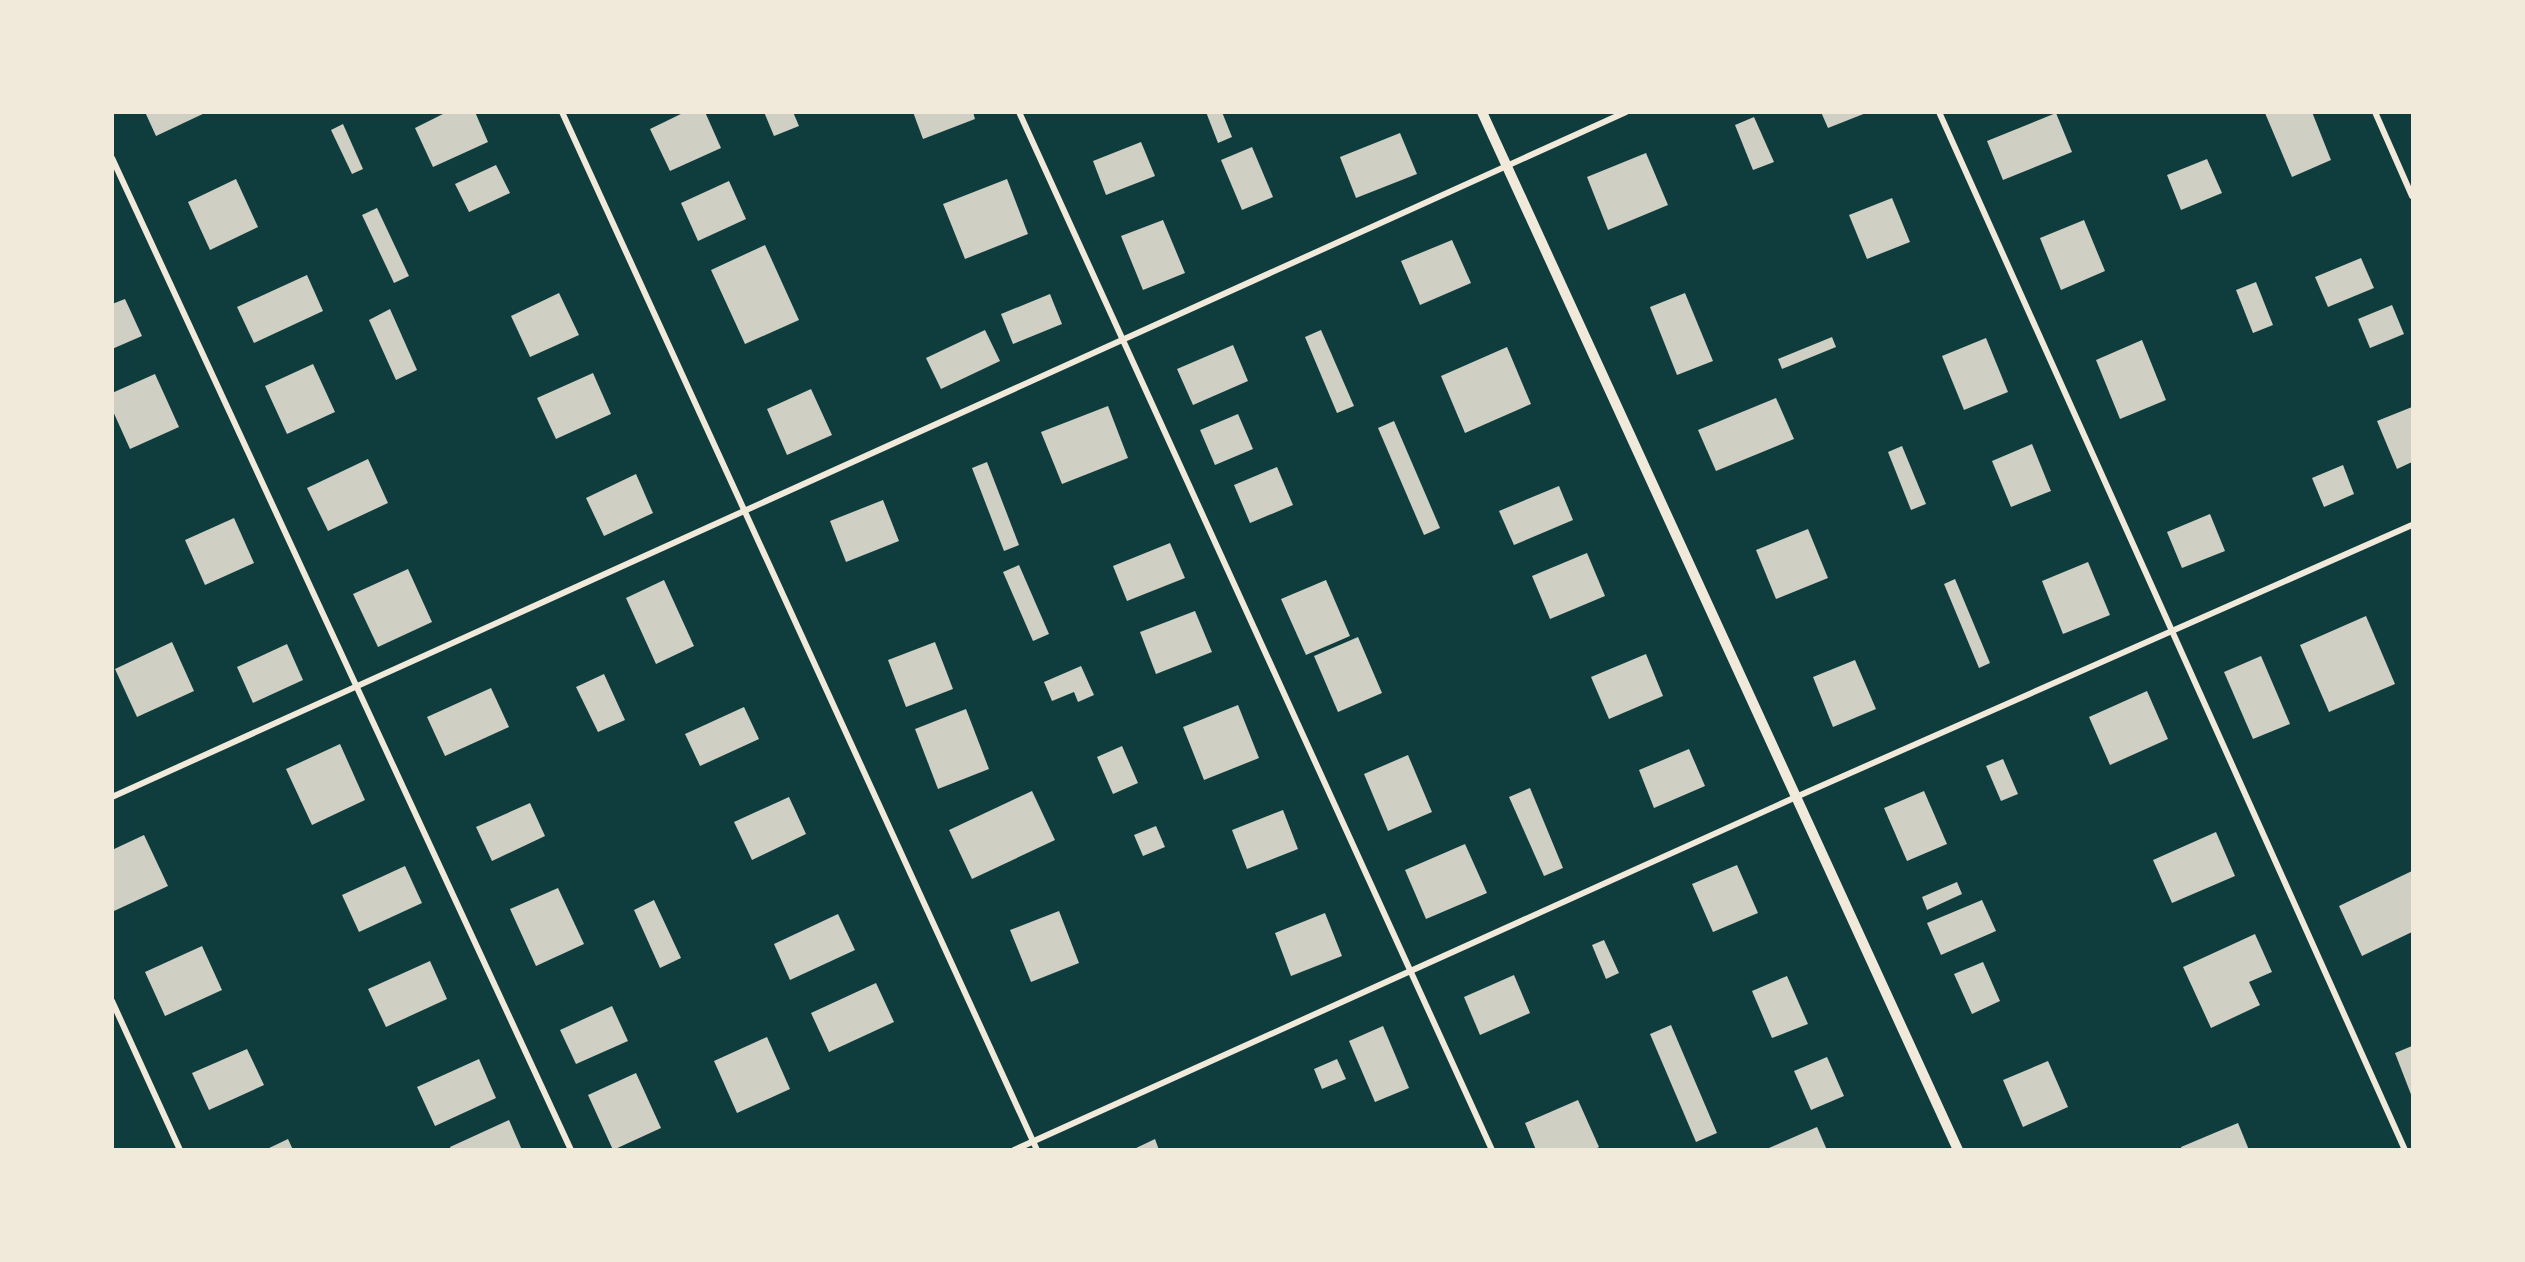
<svg xmlns="http://www.w3.org/2000/svg" width="2525" height="1262" font-family="'Source Serif 4',serif">
  <style>
    .building { fill: #cfcfc3 }
    .lines { fill: none; stroke-linecap: round; stroke-linejoin: round }
    .minor { stroke: #f1e9da; stroke-width: 6 }
    .tertiary { stroke: #f1e9da; stroke-width: 10 }
  </style>
  <rect width="100%" height="100%" fill="#0f3d3e"/>
  <g class="building">
    <polygon points="145,112 207,112 156,136"/>
    <polygon points="447,112 475,112 488,142 433,167 415,128"/>
    <polygon points="685,112 705,112 721,148 670,171 650,129"/>
    <polygon points="764,112 793,112 799,126 774,136"/>
    <polygon points="913,112 973,112 975,119 923,139"/>
    <polygon points="1206,112 1222,112 1232,137 1218,143"/>
    <polygon points="1821,112 1865,112 1866,113 1828,128"/>
    <polygon points="2312,112 2331,160 2292,177 2265,113"/>
    <polygon points="2056,113 2072,152 2003,180 1987,141"/>
    <polygon points="1754,117 1774,162 1753,170 1735,125"/>
    <polygon points="343,124 363,169 352,174 331,130"/>
    <polygon points="1400,133 1417,174 1356,198 1340,157"/>
    <polygon points="1141,142 1155,176 1106,195 1093,161"/>
    <polygon points="1252,147 1273,197 1242,210 1221,160"/>
    <polygon points="1646,153 1668,205 1608,230 1587,177"/>
    <polygon points="2207,159 2222,193 2181,210 2167,175"/>
    <polygon points="496,165 510,193 469,212 455,184"/>
    <polygon points="236,179 258,227 210,250 188,202"/>
    <polygon points="1007,179 1028,234 965,259 943,204"/>
    <polygon points="729,181 746,219 698,241 681,203"/>
    <polygon points="1892,198 1910,242 1867,259 1849,215"/>
    <polygon points="377,208 409,276 394,283 362,215"/>
    <polygon points="1163,220 1185,273 1143,290 1121,236"/>
    <polygon points="2084,220 2105,271 2061,290 2040,238"/>
    <polygon points="1452,240 1471,283 1420,305 1401,261"/>
    <polygon points="765,245 799,320 745,344 711,270"/>
    <polygon points="2361,258 2374,288 2328,307 2315,277"/>
    <polygon points="307,275 323,311 254,343 237,307"/>
    <polygon points="2256,282 2273,325 2253,333 2236,290"/>
    <polygon points="559,293 579,335 530,357 511,316"/>
    <polygon points="1685,293 1713,361 1677,375 1650,307"/>
    <polygon points="1050,294 1062,324 1013,344 1001,314"/>
    <polygon points="125,299 142,336 112,349 112,304"/>
    <polygon points="2392,305 2404,334 2370,348 2358,319"/>
    <polygon points="390,309 417,370 396,380 369,320"/>
    <polygon points="985,330 1000,361 941,389 926,358"/>
    <polygon points="1321,330 1354,406 1337,413 1305,337"/>
    <polygon points="1832,337 1836,347 1782,369 1778,359"/>
    <polygon points="1986,338 2008,392 1964,410 1942,356"/>
    <polygon points="2142,340 2166,400 2120,419 2096,360"/>
    <polygon points="1233,345 1248,381 1193,405 1177,369"/>
    <polygon points="1507,347 1531,404 1465,433 1441,376"/>
    <polygon points="313,364 335,412 287,434 265,386"/>
    <polygon points="593,373 611,414 556,439 537,398"/>
    <polygon points="155,374 179,427 130,449 112,409 112,393"/>
    <polygon points="811,389 832,435 787,455 767,409"/>
    <polygon points="1776,398 1794,439 1716,471 1698,430"/>
    <polygon points="1108,406 1128,458 1062,484 1041,432"/>
    <polygon points="2412,407 2412,462 2397,469 2377,421"/>
    <polygon points="1238,414 1253,449 1215,465 1200,430"/>
    <polygon points="1394,421 1440,528 1424,535 1378,428"/>
    <polygon points="2032,444 2051,491 2011,507 1992,461"/>
    <polygon points="1902,446 1926,504 1911,510 1888,452"/>
    <polygon points="368,459 388,503 328,531 307,488"/>
    <polygon points="987,462 1019,545 1004,551 972,468"/>
    <polygon points="2343,465 2354,494 2324,507 2312,478"/>
    <polygon points="1277,467 1293,505 1250,523 1234,485"/>
    <polygon points="636,474 653,513 604,536 586,498"/>
    <polygon points="1559,486 1573,520 1514,545 1499,511"/>
    <polygon points="883,500 899,541 846,562 830,521"/>
    <polygon points="2210,514 2225,551 2182,568 2167,532"/>
    <polygon points="234,518 254,563 205,585 185,540"/>
    <polygon points="1808,529 1828,578 1776,599 1756,550"/>
    <polygon points="1170,543 1185,578 1127,601 1113,566"/>
    <polygon points="1587,553 1605,596 1550,619 1532,576"/>
    <polygon points="2088,562 2110,615 2063,634 2042,581"/>
    <polygon points="1019,565 1049,634 1033,641 1003,572"/>
    <polygon points="408,569 432,622 378,647 353,594"/>
    <polygon points="1955,579 1990,663 1979,668 1944,584"/>
    <polygon points="664,580 694,646 656,664 626,598"/>
    <polygon points="1326,580 1350,636 1306,655 1281,599"/>
    <polygon points="1195,611 1212,652 1156,674 1140,632"/>
    <polygon points="2366,616 2395,684 2329,712 2300,645"/>
    <polygon points="1358,637 1382,693 1338,712 1314,656"/>
    <polygon points="172,642 194,691 137,717 115,669"/>
    <polygon points="935,642 953,689 906,707 888,660"/>
    <polygon points="287,644 303,680 253,703 237,667"/>
    <polygon points="1646,654 1663,696 1609,719 1591,677"/>
    <polygon points="2261,656 2290,724 2253,739 2224,672"/>
    <polygon points="1855,660 1876,709 1833,727 1813,677"/>
    <polygon points="1081,666 1094,695 1078,702 1074,692 1052,701 1044,682"/>
    <polygon points="604,674 625,720 598,732 576,687"/>
    <polygon points="491,688 509,727 445,756 427,717"/>
    <polygon points="2147,691 2168,739 2110,765 2089,717"/>
    <polygon points="1238,705 1259,758 1204,780 1183,727"/>
    <polygon points="744,707 759,739 700,766 685,734"/>
    <polygon points="966,709 989,769 938,789 915,729"/>
    <polygon points="340,744 365,800 312,825 286,769"/>
    <polygon points="1122,746 1138,783 1113,794 1097,757"/>
    <polygon points="1689,749 1705,786 1654,808 1639,770"/>
    <polygon points="1408,755 1432,812 1388,831 1364,774"/>
    <polygon points="2003,759 2018,794 2001,801 1986,766"/>
    <polygon points="1530,788 1563,868 1544,876 1509,797"/>
    <polygon points="1032,791 1055,840 972,879 949,830"/>
    <polygon points="1924,791 1947,844 1907,861 1884,808"/>
    <polygon points="789,797 806,834 752,860 734,822"/>
    <polygon points="530,803 545,836 492,861 476,827"/>
    <polygon points="1283,810 1298,849 1247,869 1232,830"/>
    <polygon points="1156,826 1165,847 1143,856 1134,835"/>
    <polygon points="2216,832 2235,876 2172,903 2153,860"/>
    <polygon points="144,835 168,886 114,911 112,850"/>
    <polygon points="1465,844 1487,893 1426,919 1405,870"/>
    <polygon points="1737,865 1758,913 1713,932 1692,884"/>
    <polygon points="405,866 422,903 359,932 342,895"/>
    <polygon points="2412,871 2412,932 2362,956 2339,906"/>
    <polygon points="1957,882 1962,894 1927,910 1922,897"/>
    <polygon points="558,888 584,944 536,966 510,909"/>
    <polygon points="654,900 681,958 660,968 634,910"/>
    <polygon points="1982,900 1996,931 1941,955 1927,923"/>
    <polygon points="1059,911 1079,963 1031,982 1010,930"/>
    <polygon points="1325,913 1342,956 1291,976 1275,933"/>
    <polygon points="838,914 855,950 790,980 774,944"/>
    <polygon points="2255,934 2272,972 2249,982 2260,1005 2211,1028 2183,967"/>
    <polygon points="1604,940 1619,973 1606,979 1592,945"/>
    <polygon points="202,946 222,990 165,1016 145,972"/>
    <polygon points="430,961 447,999 386,1027 368,989"/>
    <polygon points="1983,962 2000,1001 1972,1014 1954,974"/>
    <polygon points="1514,975 1530,1013 1480,1035 1464,997"/>
    <polygon points="1787,976 1808,1024 1772,1038 1752,991"/>
    <polygon points="876,983 894,1022 829,1052 811,1013"/>
    <polygon points="612,1006 628,1041 576,1064 560,1030"/>
    <polygon points="1671,1025 1717,1133 1696,1142 1650,1034"/>
    <polygon points="1383,1026 1409,1088 1375,1102 1349,1041"/>
    <polygon points="767,1037 790,1089 737,1113 714,1061"/>
    <polygon points="2412,1046 2412,1097 2395,1053"/>
    <polygon points="247,1049 264,1085 209,1110 192,1073"/>
    <polygon points="1827,1057 1844,1096 1811,1110 1794,1071"/>
    <polygon points="479,1059 496,1098 435,1126 417,1087"/>
    <polygon points="1337,1059 1346,1079 1322,1089 1314,1069"/>
    <polygon points="2048,1061 2068,1107 2023,1127 2003,1080"/>
    <polygon points="636,1073 661,1128 613,1150 588,1095"/>
    <polygon points="1578,1100 1599,1147 1594,1150 1536,1150 1525,1123"/>
    <polygon points="509,1120 522,1150 451,1150 450,1147"/>
    <polygon points="2238,1123 2249,1150 2182,1150 2181,1147"/>
    <polygon points="1817,1127 1827,1150 1770,1150 1769,1148"/>
    <polygon points="288,1139 293,1150 265,1150"/>
    <polygon points="1155,1139 1159,1150 1132,1150"/>
  </g>
  <g class="lines">
    <g class="minor">
      <polyline points="562,112 1037,1150"/>
      <polyline points="1019,112 1492,1150"/>
      <polyline points="1939,112 2405,1150"/>
      <polyline points="2375,112 2412,196"/>
      <polyline points="112,158 571,1150"/>
      <polyline points="112,797 1626,112"/>
      <polyline points="112,1001 180,1150"/>
      <polyline points="1014,1150 1796,797 2412,525"/>
    </g>
    <polyline class="tertiary" points="1482,112 1958,1150"/>
  </g>
  <rect width="2525" height="1262" fill="none" stroke="#f1e9da" stroke-width="228"/>
</svg>
